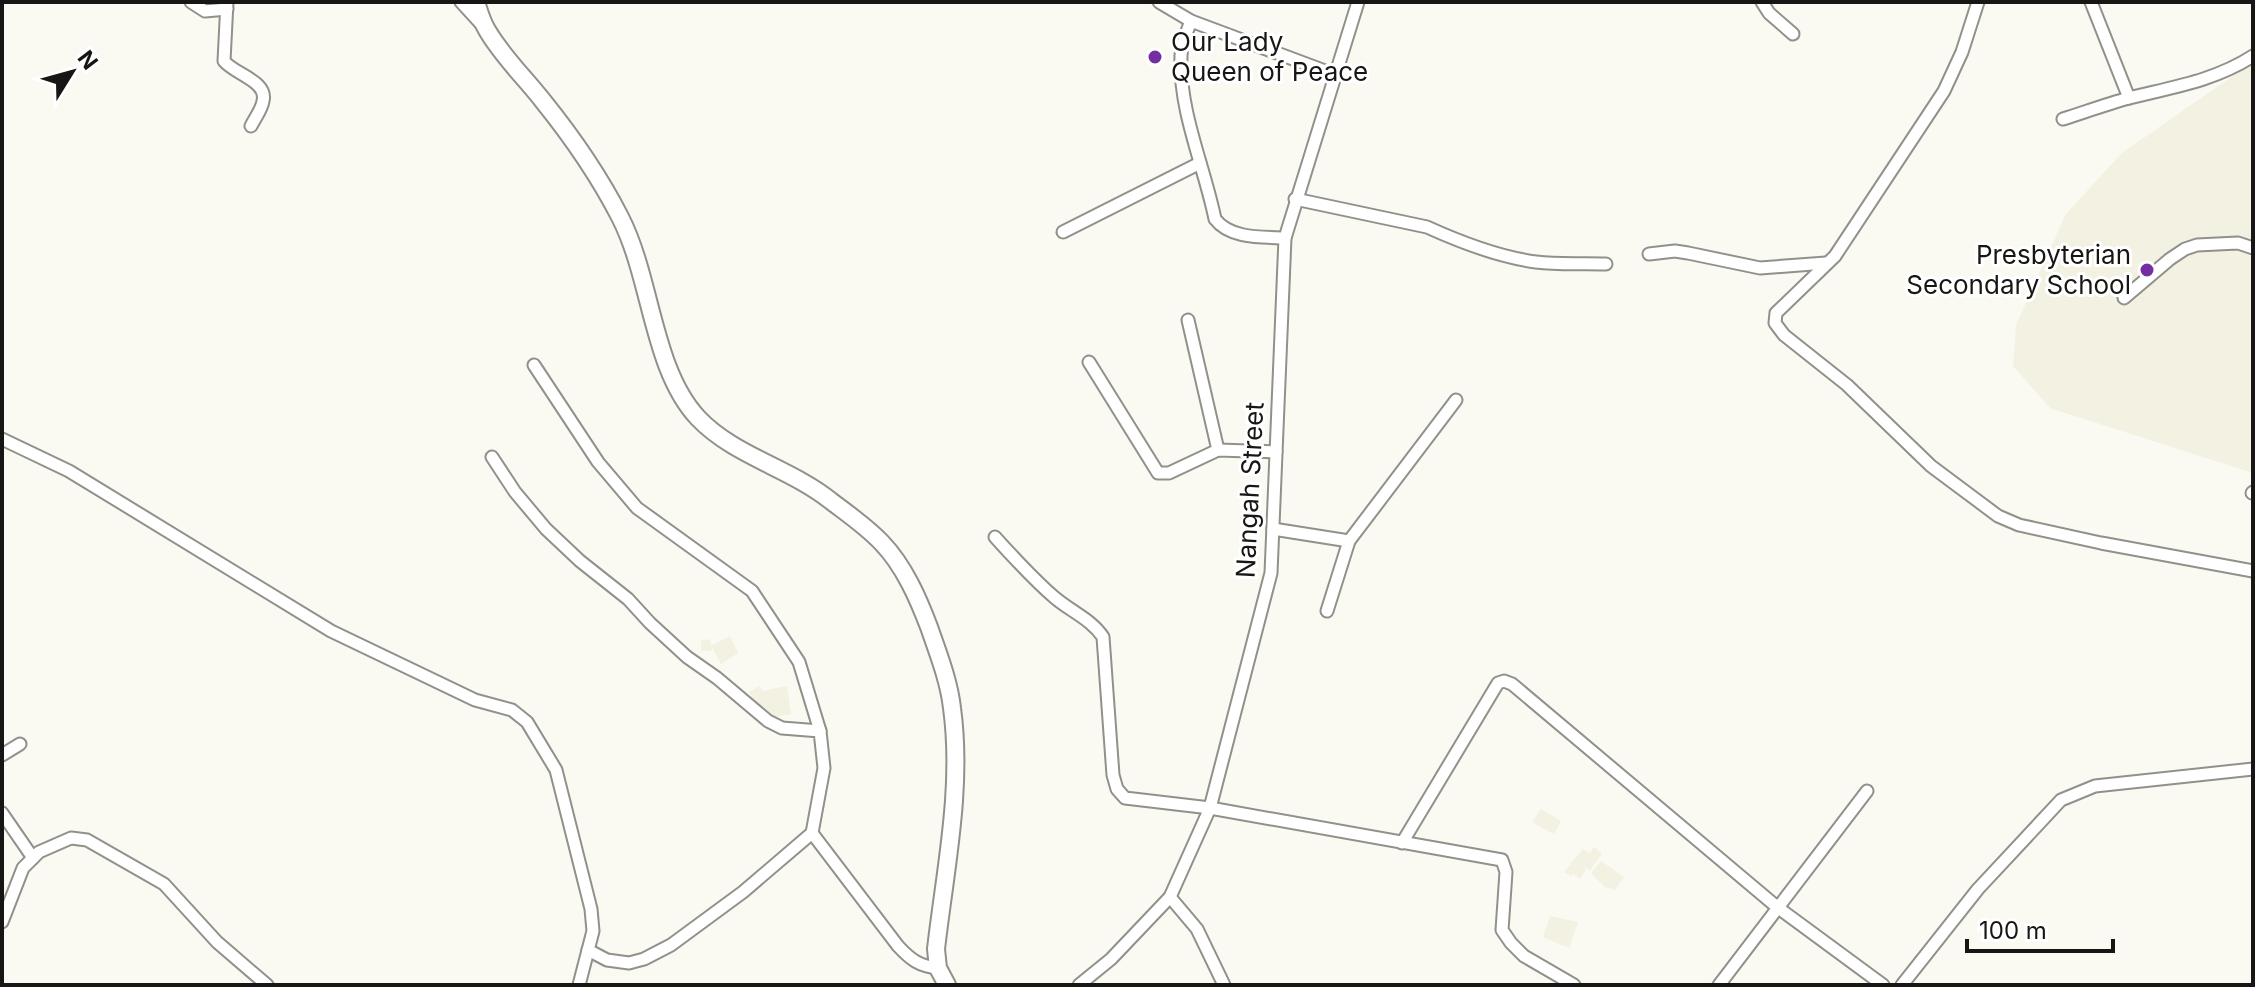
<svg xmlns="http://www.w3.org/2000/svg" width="2255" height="987" font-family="Inter,sans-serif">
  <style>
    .built { fill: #f3f1e2 }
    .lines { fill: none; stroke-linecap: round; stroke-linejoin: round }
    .street-casing { stroke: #91908a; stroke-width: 15 }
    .secondary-casing { stroke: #91908a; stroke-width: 20 }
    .street { stroke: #fff; stroke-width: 11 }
    .secondary { stroke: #fff; stroke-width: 16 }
    .poi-dot { fill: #752ea2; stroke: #fff; stroke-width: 3 }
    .labels { text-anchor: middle; stroke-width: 6; stroke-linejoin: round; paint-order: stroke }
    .poi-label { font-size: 26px; fill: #171614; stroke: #fff; text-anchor: start }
    .street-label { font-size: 26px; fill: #171614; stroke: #fff }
  </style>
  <rect width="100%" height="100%" fill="#faf9f2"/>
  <g class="built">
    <polygon points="2253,62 2253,473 2050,408 2013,366 2016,325 2066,214 2122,153"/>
    <polygon points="730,636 738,653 721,664 712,647 711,651 701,651 701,641 710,639 711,646"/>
    <polygon points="760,686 762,691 787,686 791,714 771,718 770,712 763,714 749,692"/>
    <polygon points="1541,809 1561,821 1554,834 1532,822"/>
    <polygon points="1594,847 1602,854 1590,870 1581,864 1586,869 1580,879 1573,873 1571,876 1564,872 1583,849 1590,853"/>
    <polygon points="1601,861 1624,877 1615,890 1605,887 1591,873"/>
    <polygon points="1550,916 1578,922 1569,948 1543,937"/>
  </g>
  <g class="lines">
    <g class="street-casing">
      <g id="street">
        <polyline points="191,2 205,11 227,9"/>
        <path d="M227 2 224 61C234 74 268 81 263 101 262 109 255 118 251 126"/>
        <polyline points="461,2 482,25"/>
        <polyline points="1159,2 1191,21 1333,74"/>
        <polyline points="1762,2 1769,13 1793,34"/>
        <polyline points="1978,2 1962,52 1944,91 1835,256 1776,313 1775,323 1784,335 1847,385 1931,466 1998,516 2019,525 2101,543 2253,571"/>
        <polyline points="2091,2 2129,98"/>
        <path d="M1191 21C1187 32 1181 43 1181 56 1179 112 1204 165 1215 219 1230 239 1262 237 1285 238"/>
        <path d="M2063 119C2085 112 2107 104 2129 98 2173 87 2214 81 2253 56"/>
        <path d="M1295 199 1427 227C1460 242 1499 257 1536 262 1559 265 1583 263 1606 264"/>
        <polyline points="1063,232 1200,163"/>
        <polyline points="1649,254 1675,251 1688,253 1760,268 1826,263"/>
        <polyline points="2124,298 2170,259 2185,249 2197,245 2238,243 2253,248"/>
        <polyline points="1188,320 1218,450"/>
        <polyline points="1089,362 1158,473 1169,473 1218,450 1276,452"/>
        <polyline points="534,365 598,462 637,508 752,591 799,662 820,731"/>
        <polyline points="2,439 69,471 331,631 475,700 512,710 527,722 556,770 591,909 593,931 579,985"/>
        <polyline points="492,457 515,492 546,529 580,561 628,599 650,623 687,657 717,678 768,721 782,728 820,731 824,768 812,833 743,892 671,945 644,959 629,963 607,960 588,950"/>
        <polyline points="2252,493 2253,492"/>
        <polyline points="1273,529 1349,541"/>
        <path d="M995 537C1014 558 1032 578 1054 597 1070 611 1091 619 1103 637L1113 775 1117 789 1125 798 1210 808 1502 860 1506 872 1502 930 1511 943 1524 956 1574 985"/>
        <polyline points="1327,611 1349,541 1456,400"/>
        <polyline points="2,755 20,744"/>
        <polyline points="2,813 33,858"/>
        <path d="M812 833 898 946C911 960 919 966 938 968"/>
        <polyline points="1402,843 1498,683 1504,681 1512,684 1777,907 1883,985"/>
        <polyline points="1170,897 1197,929 1224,985"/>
        <polyline points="2,922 23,868 39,852 71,838 87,840 164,884 217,942 267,985"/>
        <polyline points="1079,985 1111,959 1170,897 1210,808 1271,573 1285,238 1358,2"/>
        <polyline points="1719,985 1867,791"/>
        <polyline points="1902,985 1978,889 2061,800 2095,786 2253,769"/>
      </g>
    </g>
    <g class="secondary-casing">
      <path id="secondary" d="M476 2C479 11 482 22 487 30 502 56 525 78 543 101 572 137 599 176 620 217 652 279 652 369 698 418 734 456 790 468 831 501 848 514 867 527 882 543 904 566 918 598 929 627 938 653 949 681 952 708 963 788 945 870 936 949L938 968 947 985"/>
    </g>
    <use href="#street" class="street"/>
    <use href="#secondary" class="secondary"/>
  </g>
  <g class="poi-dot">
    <circle cx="1155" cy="57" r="8"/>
    <circle cx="2147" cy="270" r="8"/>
  </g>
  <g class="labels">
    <g class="poi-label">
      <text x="1171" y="51">Our Lady<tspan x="1171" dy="30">Queen of Peace</tspan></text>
      <text x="2131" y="264" text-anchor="end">Presbyterian<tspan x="2131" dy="30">Secondary School</tspan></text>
    </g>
    <g class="street-label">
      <text transform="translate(1250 490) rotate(-87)" y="9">Nangah Street</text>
    </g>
  </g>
  <rect width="2255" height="987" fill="none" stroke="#171614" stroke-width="8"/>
  <g transform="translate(72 72) rotate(53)" stroke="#ffffff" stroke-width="6" paint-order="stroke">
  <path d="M0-6L14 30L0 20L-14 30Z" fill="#171614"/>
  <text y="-12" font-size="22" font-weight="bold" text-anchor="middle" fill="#171614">N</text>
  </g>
  <path d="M1967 939v12h146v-12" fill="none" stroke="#171614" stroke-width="4"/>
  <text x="1979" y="939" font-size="24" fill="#171614" stroke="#ffffff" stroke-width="6" paint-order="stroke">100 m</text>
</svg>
